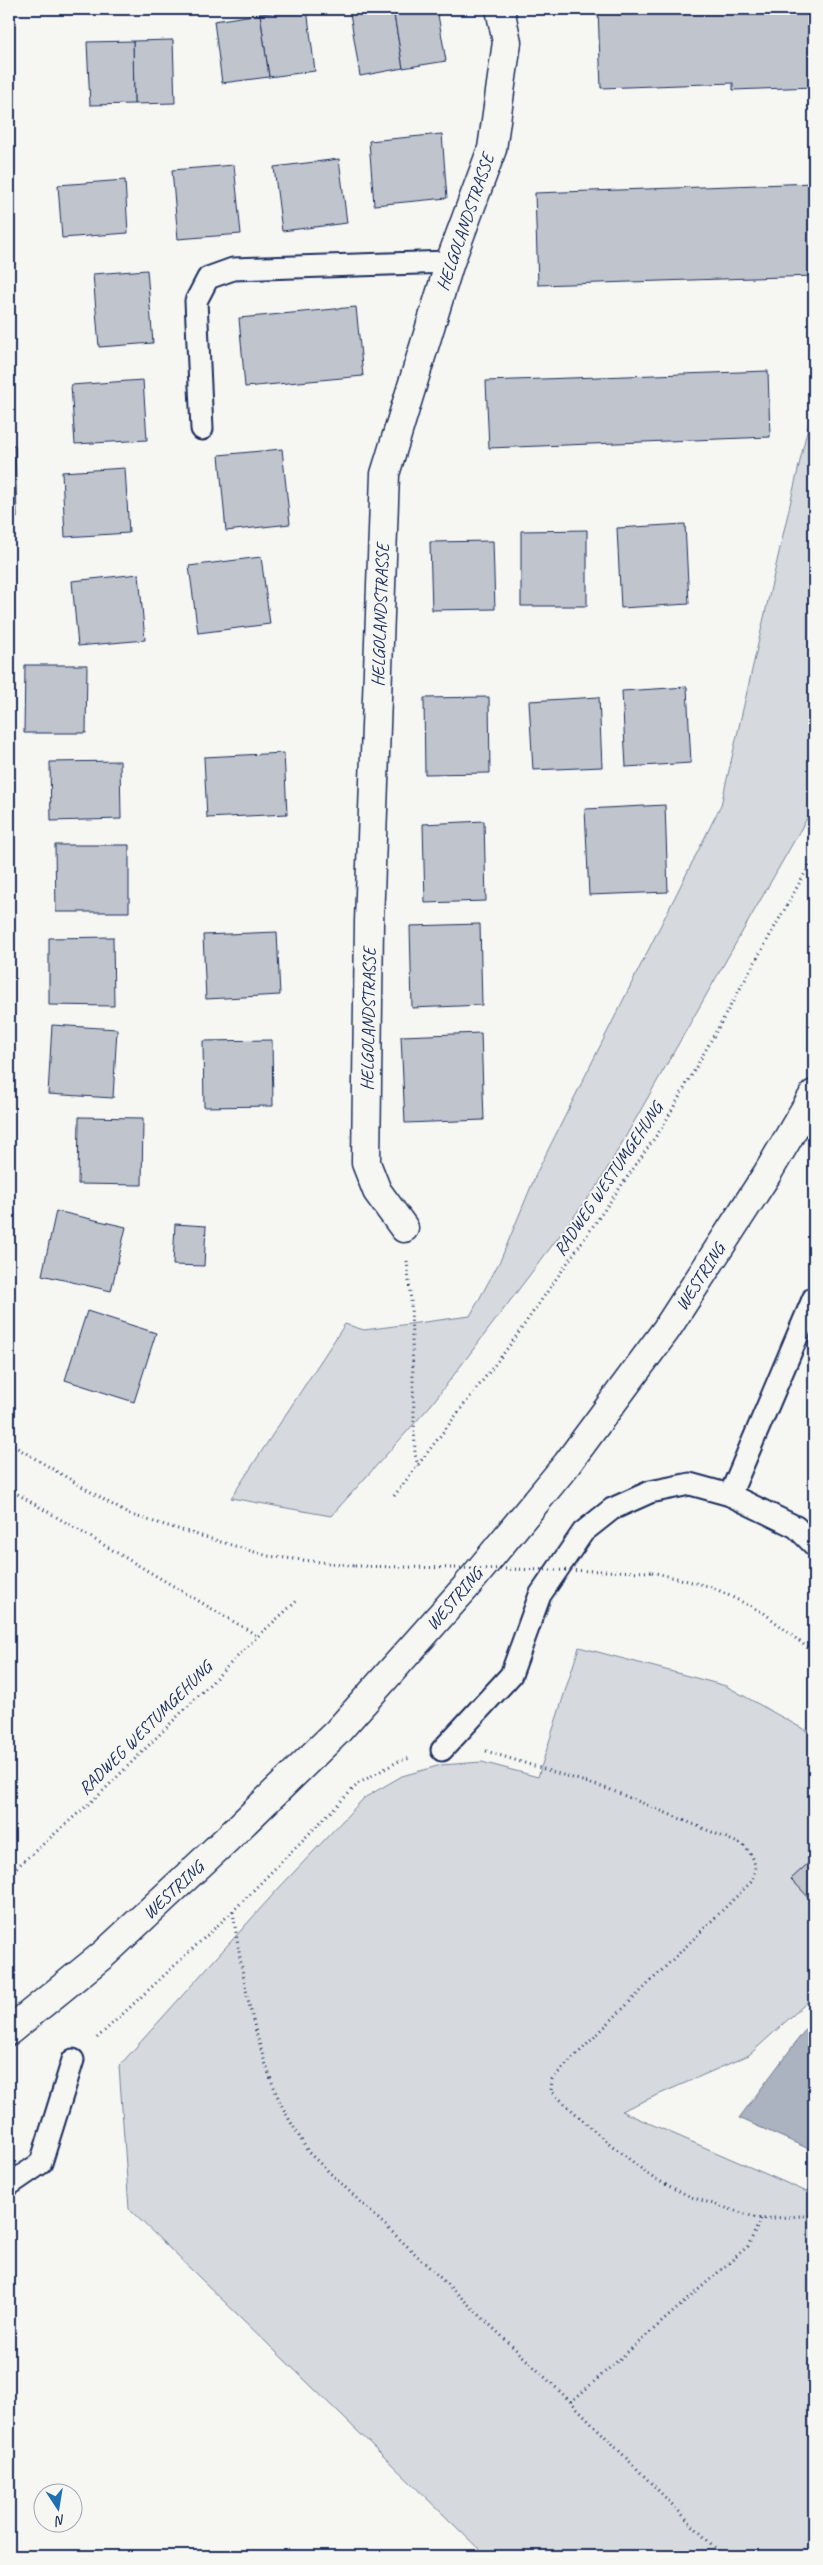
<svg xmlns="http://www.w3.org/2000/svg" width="823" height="2565" font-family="Caveat,sans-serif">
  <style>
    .green { fill: #d6d9dd; stroke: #78849e }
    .water { fill: #abb2c0; stroke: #717e99 }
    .building { fill: #c0c4cd; stroke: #1b2f5e }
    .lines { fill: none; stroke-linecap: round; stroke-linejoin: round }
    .service-casing { stroke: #1b2f5e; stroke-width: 25 }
    .minor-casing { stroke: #1b2f5e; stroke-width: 31 }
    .primary-casing { stroke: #1b2f5e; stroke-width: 31 }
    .path { stroke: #1b2f5e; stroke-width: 3; stroke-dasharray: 1 4; stroke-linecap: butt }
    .service { stroke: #f6f6f2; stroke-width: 21 }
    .minor { stroke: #f6f6f2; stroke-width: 28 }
    .primary { stroke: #f6f6f2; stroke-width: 28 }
    .path-bridge { stroke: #1b2f5e; stroke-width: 3; stroke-dasharray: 1 4; stroke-linecap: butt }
    .labels { text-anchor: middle; stroke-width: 4; stroke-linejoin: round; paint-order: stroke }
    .street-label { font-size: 18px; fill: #1b2f5e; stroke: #f6f6f2 }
  </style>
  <rect width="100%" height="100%" fill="#f6f6f2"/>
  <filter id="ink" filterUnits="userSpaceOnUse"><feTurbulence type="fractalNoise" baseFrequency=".02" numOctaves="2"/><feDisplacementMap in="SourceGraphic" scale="10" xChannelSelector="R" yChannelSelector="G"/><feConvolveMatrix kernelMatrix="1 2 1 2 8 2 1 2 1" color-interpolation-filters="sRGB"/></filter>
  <g filter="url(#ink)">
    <g class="green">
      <polygon points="814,400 814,806 598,1185 431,1405 331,1516 231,1498 345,1324 364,1330 470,1316 501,1259 537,1172 721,805"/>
      <polygon points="579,1647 726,1686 814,1735 814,1996 749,2055 621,2111 814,2195 814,2556 486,2556 129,2209 119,2066 278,1889 364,1798 402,1776 441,1765 482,1762 538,1777"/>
    </g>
    <polygon class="water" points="814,2018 814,2149 809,2149 739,2118"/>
    <g class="building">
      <polygon points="307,9 315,71 269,77 260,14"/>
      <polygon points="375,9 393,9 403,68 360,76 350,13"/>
      <polygon points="393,9 437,9 446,61 403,68"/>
      <polygon points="598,9 741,9 741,12 814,9 814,87 733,90 733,83 601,88"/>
      <polygon points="260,14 269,77 222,83 214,21"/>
      <polygon points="173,40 175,103 134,104 133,41"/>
      <polygon points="133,41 134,104 90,105 87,42"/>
      <polygon points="442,134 447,198 374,205 369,141"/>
      <polygon points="339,159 347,223 282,231 274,167"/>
      <polygon points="234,165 241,234 178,239 172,170"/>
      <polygon points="125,180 128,233 62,238 58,185"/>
      <polygon points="814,183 814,276 538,285 535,193"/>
      <polygon points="147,270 153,343 99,347 93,274"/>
      <polygon points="356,307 363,376 245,387 239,318"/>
      <polygon points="768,371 770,437 489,448 486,381"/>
      <polygon points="143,380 147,440 75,444 71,385"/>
      <polygon points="9,445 15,445 17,518 9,518"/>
      <polygon points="282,449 290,524 226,531 219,455"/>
      <polygon points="125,468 129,533 65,537 62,472"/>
      <polygon points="685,524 689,604 621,608 617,528"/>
      <polygon points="587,530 587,606 521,606 521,531"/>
      <polygon points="493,541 495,609 432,610 430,542"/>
      <polygon points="261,557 270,624 198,633 189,566"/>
      <polygon points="139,574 145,640 78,646 72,581"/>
      <polygon points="25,665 87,665 86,733 24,733"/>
      <polygon points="687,687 691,763 626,767 622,691"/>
      <polygon points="489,697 490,773 425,774 424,698"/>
      <polygon points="599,697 602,767 533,770 529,701"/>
      <polygon points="284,753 287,814 207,818 204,757"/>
      <polygon points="120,761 121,819 51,821 50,762"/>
      <polygon points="665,805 668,892 589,895 585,809"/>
      <polygon points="484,821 486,901 425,903 423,824"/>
      <polygon points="55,845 129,845 129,912 56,912"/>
      <polygon points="480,924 482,1005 412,1008 410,926"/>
      <polygon points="277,932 280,995 206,999 203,935"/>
      <polygon points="113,937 114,1006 49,1005 49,938"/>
      <polygon points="52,1025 117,1029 113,1098 48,1094"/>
      <polygon points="481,1033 484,1120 405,1123 401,1036"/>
      <polygon points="272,1040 273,1106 204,1107 203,1041"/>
      <polygon points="79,1117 143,1118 142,1185 78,1184"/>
      <polygon points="56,1211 126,1227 111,1291 42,1275"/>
      <polygon points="175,1224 206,1226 204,1266 173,1265"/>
      <polygon points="87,1311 156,1333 134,1402 65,1380"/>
      <polygon points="814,1858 814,1903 791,1879"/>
    </g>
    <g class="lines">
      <g class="service-casing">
        <g id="service">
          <polyline points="202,429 196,301 208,278 233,269 450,262"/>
          <polyline points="730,1495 814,1297"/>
          <polyline points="442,1750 511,1675 540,1595 583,1532 612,1509 650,1492 690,1484 730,1495 796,1527 814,1545"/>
          <polyline points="9,2185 41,2163 73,2060"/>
        </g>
      </g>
      <g class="minor-casing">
        <polyline id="minor" points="404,1228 377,1191 366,1163 369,922 385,474 450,262 492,149 507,42 500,9"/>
      </g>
      <g class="primary-casing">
        <polyline id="primary" points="9,2031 104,1954 227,1839 338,1731 465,1588 567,1464 666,1330 767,1174 814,1094"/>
      </g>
      <g class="path">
        <polyline points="407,1261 411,1301 415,1454 418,1466"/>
        <polyline points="9,1443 128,1514 268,1556 355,1566"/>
        <polyline points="9,1489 258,1636"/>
        <polyline points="394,1496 510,1345 663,1126 814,857"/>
        <polyline points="652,1572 712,1587 764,1613 814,1653"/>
        <path d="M486 1751 611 1790 743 1845C755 1857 758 1866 751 1882L552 2079 551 2091 600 2136 653 2178 691 2197 761 2219 814 2215"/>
        <polyline points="9,1874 100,1794 258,1636 299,1599"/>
        <path d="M233 1912C242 1977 254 2041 280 2102 288 2119 299 2135 308 2152L571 2402 723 2556"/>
        <polyline points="97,2038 232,1912 359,1783 399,1761 411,1758"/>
        <polyline points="571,2402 748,2246 761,2219"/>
      </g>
      <use href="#service" class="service"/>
      <use href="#minor" class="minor"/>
      <use href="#primary" class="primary"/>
      <polyline class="path-bridge" points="355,1566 652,1572"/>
    </g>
  </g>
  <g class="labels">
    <g class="street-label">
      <text transform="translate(465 222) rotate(-71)" y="6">HELGOLANDSTRASSE</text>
      <text transform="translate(380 615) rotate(-88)" y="6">HELGOLANDSTRASSE</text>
      <text transform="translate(368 1019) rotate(-89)" y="6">HELGOLANDSTRASSE</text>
      <text transform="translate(608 1179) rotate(-56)" y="6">RADWEG WESTUMGEHUNG</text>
      <text transform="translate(700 1277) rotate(-57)" y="6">WESTRING</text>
      <text transform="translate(454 1599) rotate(-49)" y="6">WESTRING</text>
      <text transform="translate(145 1728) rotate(-45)" y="6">RADWEG WESTUMGEHUNG</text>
      <text transform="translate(173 1890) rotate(-43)" y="6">WESTRING</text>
    </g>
  </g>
  <rect width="823" height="2565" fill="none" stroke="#f6f6f2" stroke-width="30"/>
  <rect x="15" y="15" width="793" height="2535" fill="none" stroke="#1b2f5e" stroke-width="2" filter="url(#ink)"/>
  <g transform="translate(58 2508) rotate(168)"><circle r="24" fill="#f6f6f2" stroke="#9ea6b7"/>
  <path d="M0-4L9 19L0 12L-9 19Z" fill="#1f6fb2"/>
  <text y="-8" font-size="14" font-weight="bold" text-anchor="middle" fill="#1b2f5e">N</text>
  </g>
</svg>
